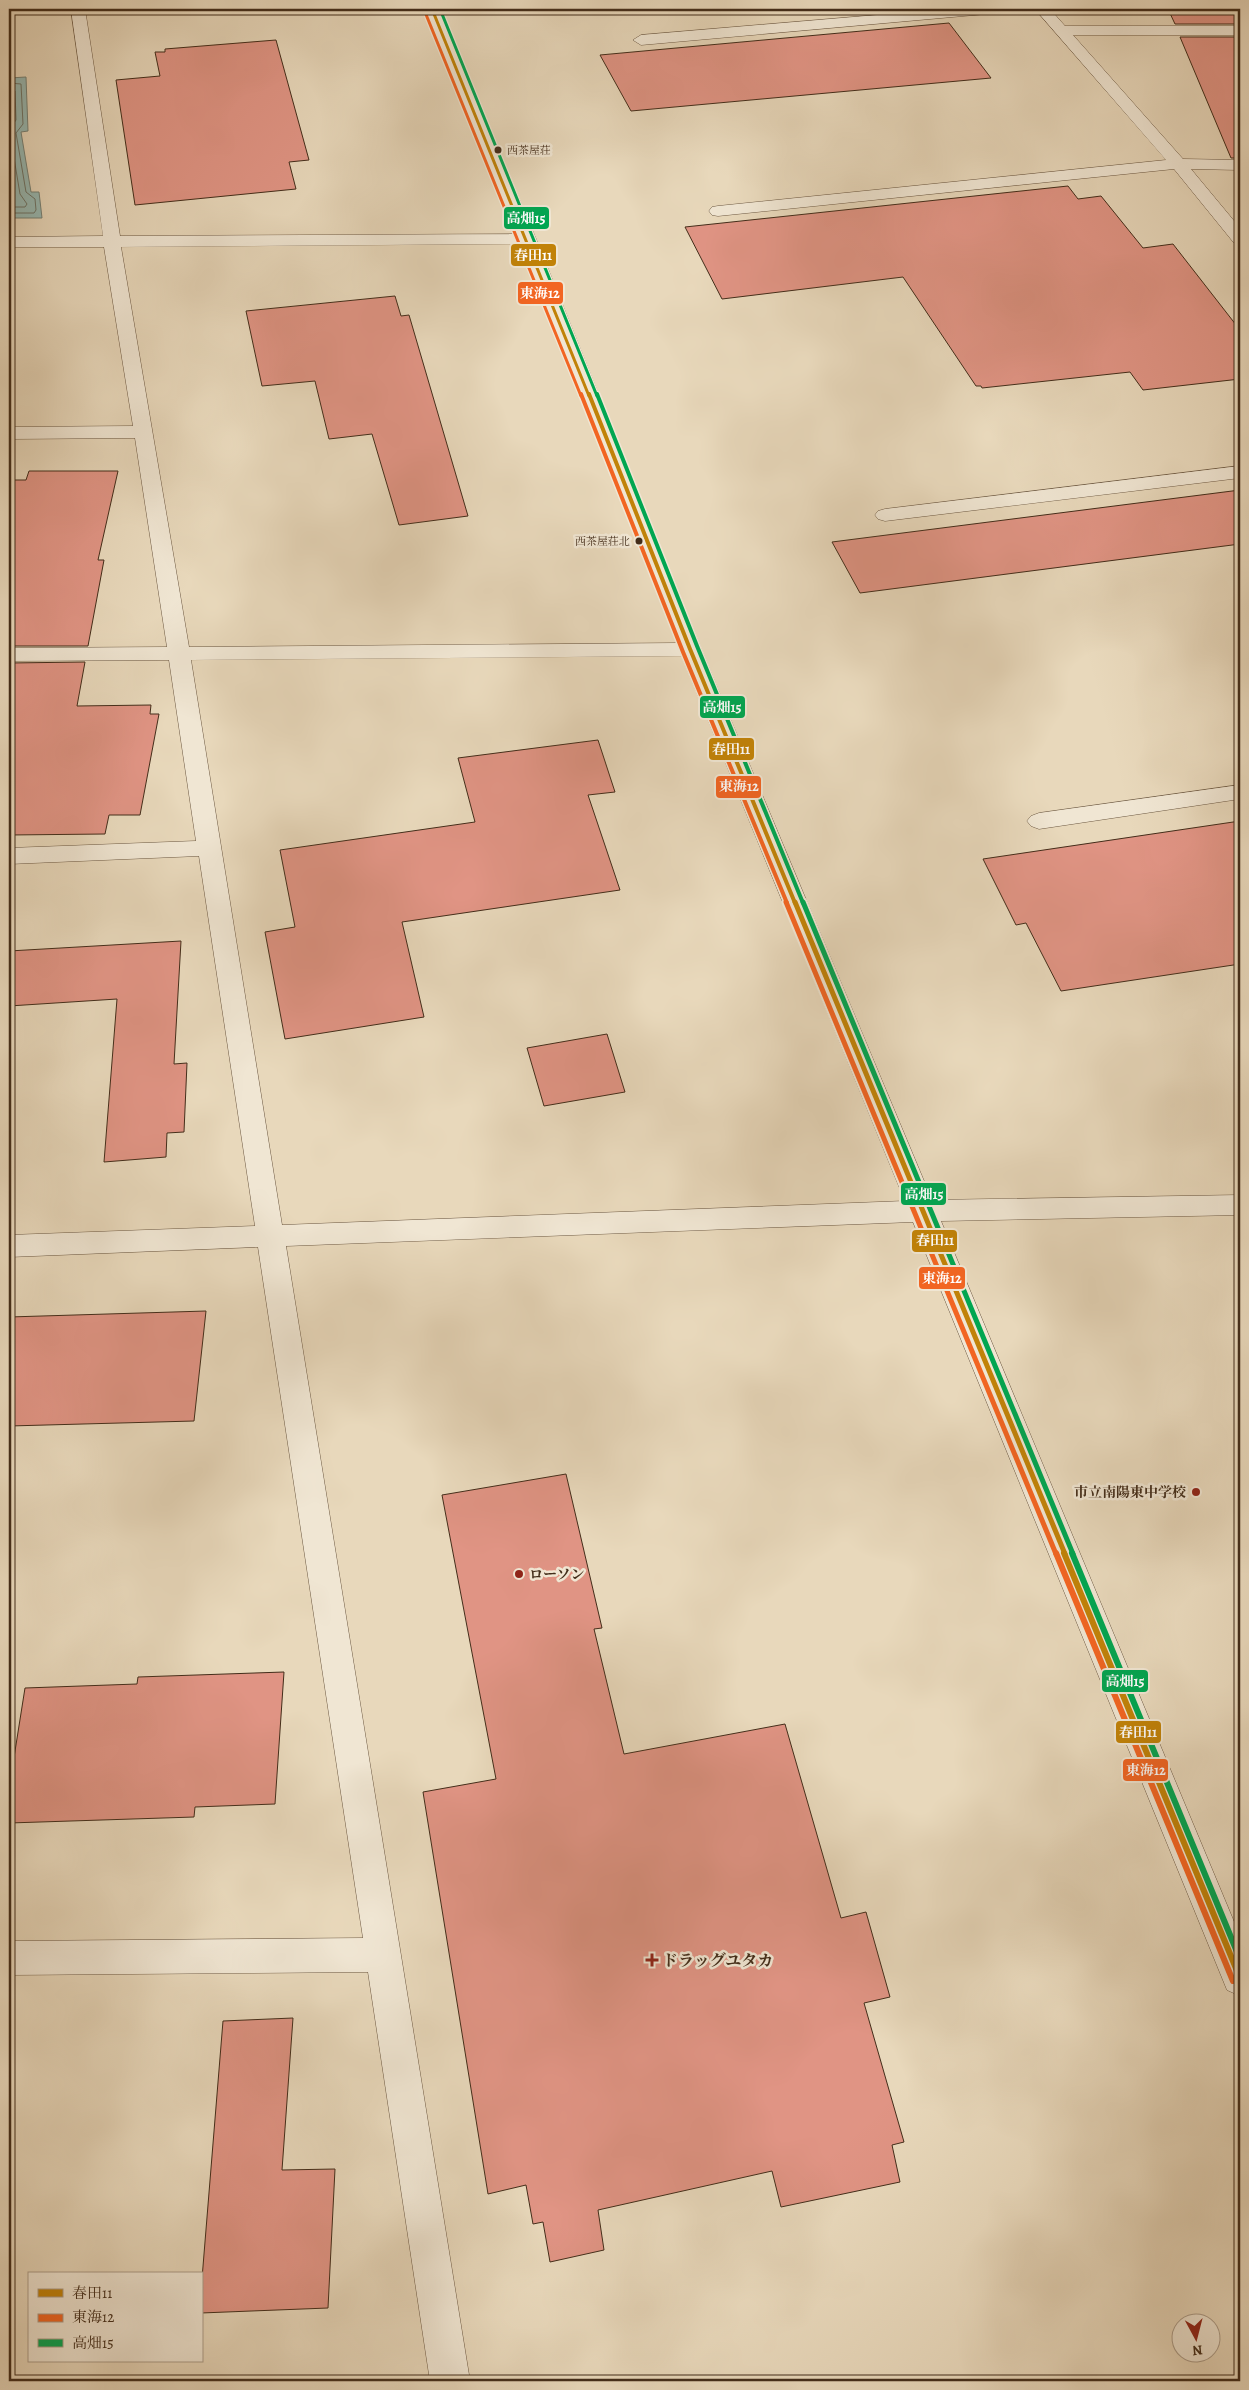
<svg xmlns="http://www.w3.org/2000/svg" width="1249" height="2390" font-family="Alegreya,'Noto Serif JP',serif">
  <style>
    .water { fill: #97b9b3; stroke: #758176 }
    .lines { fill: none; stroke-linecap: round; stroke-linejoin: round }
    .shore { stroke: #6d7366; stroke-width: 1 }
    .building { fill: #e09484; stroke: #432d1a }
    .minor-casing { stroke: #6c5842; stroke-width: 1 }
    .minor { fill: #f0e6d3; fill-rule: evenodd }
    .bus-1-far3-casing { stroke: #f0e6d3; stroke-width: 5.5 }
    .bus-1-far2-casing { stroke: #f0e6d3; stroke-width: 7 }
    .bus-1-far1-casing { stroke: #f0e6d3; stroke-width: 9 }
    .bus-1-casing { stroke: #f0e6d3; stroke-width: 10 }
    .bus-2-far3-casing { stroke: #f0e6d3; stroke-width: 5.5 }
    .bus-2-far2-casing { stroke: #f0e6d3; stroke-width: 7 }
    .bus-2-far1-casing { stroke: #f0e6d3; stroke-width: 9 }
    .bus-2-casing { stroke: #f0e6d3; stroke-width: 10 }
    .bus-3-far3-casing { stroke: #f0e6d3; stroke-width: 5.5 }
    .bus-3-far2-casing { stroke: #f0e6d3; stroke-width: 7 }
    .bus-3-far1-casing { stroke: #f0e6d3; stroke-width: 9 }
    .bus-3-casing { stroke: #f0e6d3; stroke-width: 10 }
    .bus-1-far3 { stroke: #c18208; stroke-width: 3 }
    .bus-1-far2 { stroke: #c18208; stroke-width: 4 }
    .bus-1-far1 { stroke: #c18208; stroke-width: 5 }
    .bus-1 { stroke: #c18208; stroke-width: 6 }
    .bus-2-far3 { stroke: #f26522; stroke-width: 3 }
    .bus-2-far2 { stroke: #f26522; stroke-width: 4 }
    .bus-2-far1 { stroke: #f26522; stroke-width: 5 }
    .bus-2 { stroke: #f26522; stroke-width: 6 }
    .bus-3-far3 { stroke: #00a651; stroke-width: 3 }
    .bus-3-far2 { stroke: #00a651; stroke-width: 4 }
    .bus-3-far1 { stroke: #00a651; stroke-width: 5 }
    .bus-3 { stroke: #00a651; stroke-width: 6 }
    .bus-dot { fill: #432d1a; stroke: #f0e6d3; stroke-width: 2 }
    .poi-dot { fill: #8f2418; stroke: #f0e6d3; stroke-width: 2 }
    .labels { text-anchor: middle; stroke-width: 5; stroke-linejoin: round; paint-order: stroke }
    .far-bus-label { font-size: 11px; fill: #432d1a; stroke: #f0e6d3; text-anchor: start }
    .poi-label { font-size: 14px; font-weight: bold; fill: #432d1a; stroke: #f0e6d3; text-anchor: end }
    .near-poi-label { font-size: 16px; font-weight: bold; fill: #432d1a; stroke: #f0e6d3; text-anchor: start }
    .line-badge { stroke: #f0e6d3; stroke-width: 2 }
    .badge-label { font-size: 14px; text-anchor: middle; font-weight: bold; fill: #fff }
  </style>
  <rect width="100%" height="100%" fill="#e8d8bb"/>
  <filter id="stains"><feTurbulence type="fractalNoise" baseFrequency=".004" numOctaves="4"/><feColorMatrix values="0 0 0 0 .2 0 0 0 0 .09 0 0 0 0 .02 0 0 0 .5 -.17"/></filter>
  <radialGradient id="worn" r=".72"><stop offset=".6" stop-color="#630" stop-opacity="0"/><stop offset="1" stop-color="#630" stop-opacity=".3"/></radialGradient>
  <polygon class="water" points="26,77 28,131 21,132 31,192 39,192 42,218 9,218 9,78"/>
  <g class="lines">
    <g class="shore">
      <polyline points="9,83 21,84 23,124 16,133 26,192 35,199 36,210 34,213 9,213"/>
      <polyline points="9,89 15,91 16,120 11,127 10,134 20,194 27,204 25,207 9,207"/>
    </g>
  </g>
  <g class="building">
    <polygon points="1168,9 1240,9 1240,24 1175,24"/>
    <polygon points="949,23 991,78 631,111 600,55"/>
    <polygon points="1180,37 1240,37 1240,158 1231,158"/>
    <polygon points="276,40 309,160 289,162 296,189 135,205 116,80 160,76 155,52 165,52 165,49"/>
    <polygon points="1068,186 1078,199 1101,196 1143,248 1173,244 1240,330 1240,379 1143,390 1130,372 982,388 981,386 976,386 903,277 722,299 685,227"/>
    <polygon points="395,296 401,316 409,315 468,516 399,525 372,434 329,439 315,381 262,386 246,311"/>
    <polygon points="29,471 118,471 98,560 104,560 88,646 9,646 9,480 26,480"/>
    <polygon points="1240,490 1240,544 860,593 832,542"/>
    <polygon points="85,662 77,706 151,705 150,714 159,714 140,815 109,815 105,834 9,835 9,663"/>
    <polygon points="598,740 615,792 588,795 620,890 402,922 424,1017 285,1039 265,932 295,927 280,850 475,822 458,758"/>
    <polygon points="1240,821 1240,964 1061,991 1026,923 1016,925 983,859"/>
    <polygon points="181,941 174,1064 187,1063 184,1132 167,1133 166,1157 104,1162 117,999 9,1006 9,951"/>
    <polygon points="607,1034 625,1092 544,1106 527,1048"/>
    <polygon points="206,1311 194,1421 9,1426 9,1317"/>
    <polygon points="566,1474 602,1628 594,1629 624,1754 785,1724 841,1918 866,1912 890,1997 864,2003 904,2142 892,2145 900,2182 781,2207 772,2171 598,2210 604,2250 550,2262 543,2222 533,2224 526,2185 488,2194 423,1792 496,1779 442,1495"/>
    <polygon points="284,1672 275,1804 195,1807 194,1817 9,1823 9,1789 25,1688 137,1684 138,1677"/>
    <polygon points="293,2018 282,2170 335,2169 328,2308 201,2313 201,2291 223,2021"/>
  </g>
  <g class="lines">
    <g class="minor-casing">
      <g id="minor">
        <path d="M71 9H85L120 236 516 234 425 9H439L536 239 701 649 932 1200 1240 1195V1215L941 1221 1240 1936V1996L1227 1990 913 1222 286 1246 470 2381H430L368 1972 9 1975V1941L363 1938 258 1247 9 1257V1235L255 1226 199 856 9 864V848L196 841 169 660 9 661V648L167 647 135 438 9 439V427L133 426 104 247H9V237L103 236ZM520 244 677 643 189 647 121 247ZM682 656 905 1201 282 1225 191 660Z"/>
        <polygon points="948,9 1004,9 997,13 641,45 633,40 641,35"/>
        <polygon points="1035,9 1050,9 1065,26 1240,26 1240,35 1073,35 1183,159 1240,160 1240,170 1191,169 1240,228 1240,244 1234,243 1174,169 718,216 712,215 709,211 712,207 718,206 1166,160"/>
        <polygon points="1240,466 1240,478 885,521 878,519 875,515 878,511 885,509"/>
        <polygon points="1240,785 1240,799 1039,829 1031,826 1027,821 1031,816 1039,813"/>
      </g>
    </g>
    <use href="#minor" class="minor"/>
    <g class="bus-1-far3-casing">
      <polyline id="bus-1-far3" points="432,9 589,396"/>
    </g>
    <g class="bus-1-far2-casing">
      <polyline id="bus-1-far2" points="589,394 690,649 795,903"/>
    </g>
    <g class="bus-1-far1-casing">
      <polyline id="bus-1-far1" points="795,902 1065,1554"/>
    </g>
    <g class="bus-1-casing">
      <polyline id="bus-1" points="1064,1553 1240,1978"/>
    </g>
    <g class="bus-2-far3-casing">
      <polyline id="bus-2-far3" points="425,12 581,396"/>
    </g>
    <g class="bus-2-far2-casing">
      <polyline id="bus-2-far2" points="581,394 683,652 787,903"/>
    </g>
    <g class="bus-2-far1-casing">
      <polyline id="bus-2-far1" points="786,902 1056,1554"/>
    </g>
    <g class="bus-2-casing">
      <polyline id="bus-2" points="1056,1553 1233,1981"/>
    </g>
    <g class="bus-3-far3-casing">
      <polyline id="bus-3-far3" points="440,9 597,396"/>
    </g>
    <g class="bus-3-far2-casing">
      <polyline id="bus-3-far2" points="597,394 697,646 803,903"/>
    </g>
    <g class="bus-3-far1-casing">
      <polyline id="bus-3-far1" points="803,902 1073,1554"/>
    </g>
    <g class="bus-3-casing">
      <polyline id="bus-3" points="1072,1553 1240,1959"/>
    </g>
    <use href="#bus-1-far3" class="bus-1-far3"/>
    <use href="#bus-1-far2" class="bus-1-far2"/>
    <use href="#bus-1-far1" class="bus-1-far1"/>
    <use href="#bus-1" class="bus-1"/>
    <use href="#bus-2-far3" class="bus-2-far3"/>
    <use href="#bus-2-far2" class="bus-2-far2"/>
    <use href="#bus-2-far1" class="bus-2-far1"/>
    <use href="#bus-2" class="bus-2"/>
    <use href="#bus-3-far3" class="bus-3-far3"/>
    <use href="#bus-3-far2" class="bus-3-far2"/>
    <use href="#bus-3-far1" class="bus-3-far1"/>
    <use href="#bus-3" class="bus-3"/>
  </g>
  <g class="bus-dot">
    <circle cx="498" cy="150" r="4.5"/>
    <circle cx="639" cy="541" r="4.5"/>
  </g>
  <g class="poi-dot">
    <circle cx="1196" cy="1492" r="5"/>
    <circle cx="519" cy="1574" r="5"/>
    <path d="M649.5 1952.5h5v5h5v5h-5v5h-5v-5h-5v-5h5z"/>
  </g>
  <g class="labels">
    <g class="far-bus-label">
      <text x="507" y="154">西茶屋荘</text>
      <text x="630" y="545" text-anchor="end">西茶屋荘北</text>
    </g>
    <g class="poi-label">
      <text x="1186" y="1497">市立南陽東中学校</text>
      <text x="529" y="1579" text-anchor="start">ローソン</text>
    </g>
    <g class="near-poi-label">
      <text x="662" y="1966">ドラッグユタカ</text>
    </g>
  </g>
  <g class="line-badge">
    <rect x="503" y="206" width="47" height="24" rx="5" fill="#00a651"/>
    <rect x="510" y="243" width="47" height="24" rx="5" fill="#c18208"/>
    <rect x="517" y="281" width="47" height="24" rx="5" fill="#f26522"/>
    <rect x="699" y="695" width="47" height="24" rx="5" fill="#00a651"/>
    <rect x="708" y="737" width="47" height="24" rx="5" fill="#c18208"/>
    <rect x="715" y="775" width="47" height="24" rx="5" fill="#f26522"/>
    <rect x="900" y="1182" width="47" height="24" rx="5" fill="#00a651"/>
    <rect x="911" y="1229" width="47" height="24" rx="5" fill="#c18208"/>
    <rect x="918" y="1266" width="48" height="24" rx="5" fill="#f26522"/>
    <rect x="1101" y="1669" width="48" height="24" rx="5" fill="#00a651"/>
    <rect x="1115" y="1720" width="47" height="24" rx="5" fill="#c18208"/>
    <rect x="1122" y="1758" width="47" height="24" rx="5" fill="#f26522"/>
  </g>
  <g class="badge-label">
    <text x="526" y="223">高畑15</text>
    <text x="533" y="260">春田11</text>
    <text x="540" y="298">東海12</text>
    <text x="722" y="712">高畑15</text>
    <text x="731" y="754">春田11</text>
    <text x="739" y="791">東海12</text>
    <text x="924" y="1199">高畑15</text>
    <text x="935" y="1245">春田11</text>
    <text x="942" y="1283">東海12</text>
    <text x="1125" y="1686">高畑15</text>
    <text x="1138" y="1737">春田11</text>
    <text x="1146" y="1775">東海12</text>
  </g>
  <rect width="1249" height="2390" fill="none" stroke="#e8d8bb" stroke-width="30"/>
  <rect x="10" y="10" width="1229" height="2370" fill="none" stroke="#432d1a" stroke-width="2.5"/>
  <rect x="15" y="15" width="1219" height="2360" fill="none" stroke="#432d1a"/>
  <rect x="28" y="2272" width="175" height="90" fill="#f0e6d3" stroke="#ab9c89"/>
  <rect x="38" y="2289" width="25" height="8" fill="#c18208" stroke="#ab9c89"/>
  <text x="72" y="2298" font-size="15" fill="#432d1a">春田11</text>
  <rect x="38" y="2314" width="25" height="8" fill="#f26522" stroke="#ab9c89"/>
  <text x="72" y="2322" font-size="15" fill="#432d1a">東海12</text>
  <rect x="38" y="2339" width="25" height="8" fill="#00a651" stroke="#ab9c89"/>
  <text x="72" y="2348" font-size="15" fill="#432d1a">高畑15</text>
  <g transform="translate(1196 2338) rotate(173)"><circle r="24" fill="#f0e6d3" stroke="#ab9c89"/>
  <path d="M0-4L9 19L0 12L-9 19Z" fill="#8f2418"/>
  <text y="-8" font-size="14" font-weight="bold" text-anchor="middle" fill="#432d1a">N</text>
  </g>
  <rect width="100%" height="100%" filter="url(#stains)"/>
  <rect width="100%" height="100%" fill="url(#worn)"/>
</svg>
